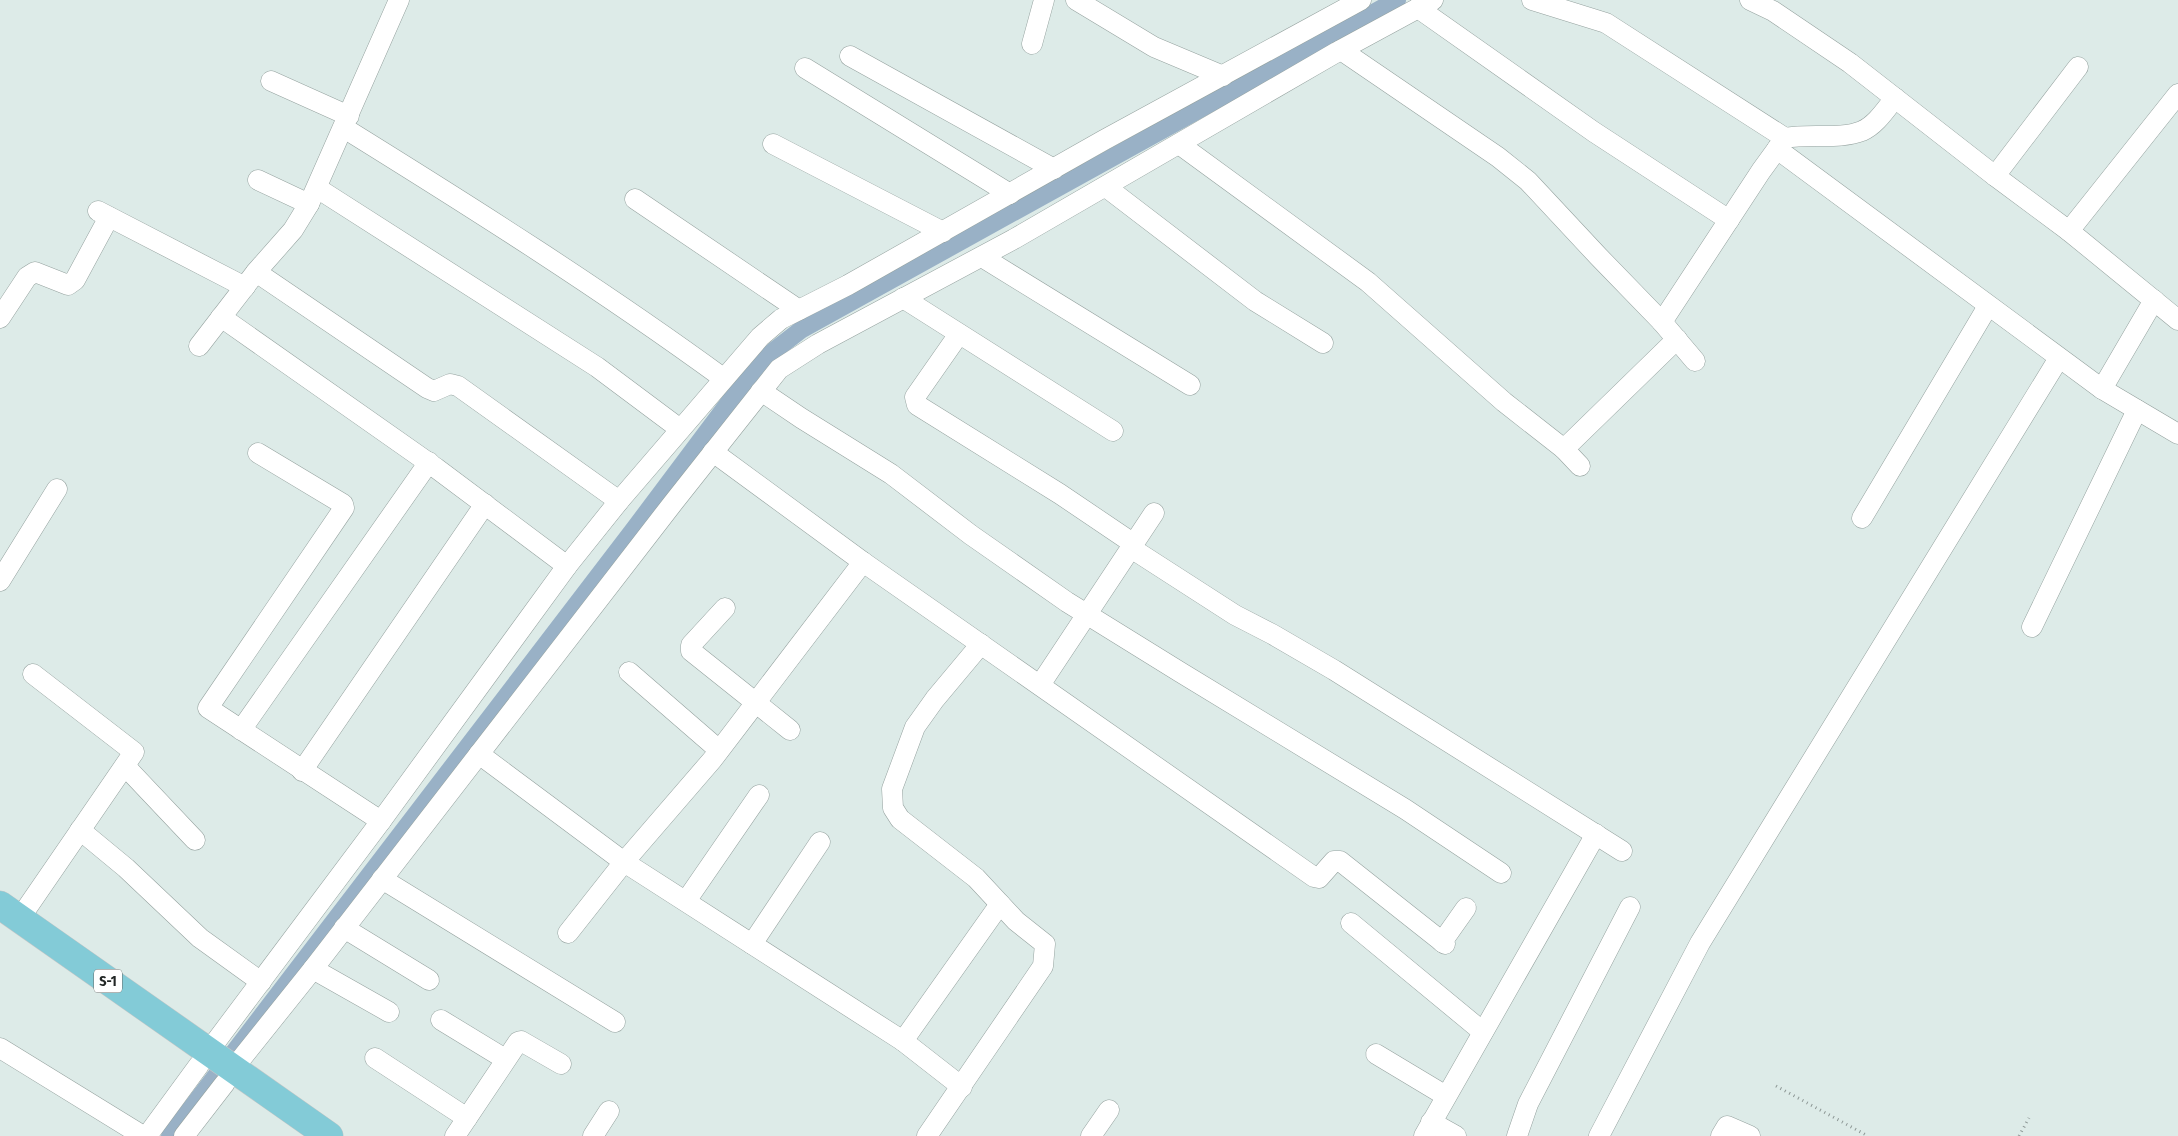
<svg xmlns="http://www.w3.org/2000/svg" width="2178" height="1136" font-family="'Fira Sans Condensed',sans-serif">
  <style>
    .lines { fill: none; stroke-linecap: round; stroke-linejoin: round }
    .canal { stroke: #99b1c6; stroke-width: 18 }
    .minor-casing { stroke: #95a29f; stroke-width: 21 }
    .primary-casing { stroke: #c6c7c7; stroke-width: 29 }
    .path { stroke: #8d9795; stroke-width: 3; stroke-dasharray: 1 4; stroke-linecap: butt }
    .minor { stroke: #fff; stroke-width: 20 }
    .primary { stroke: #83cbd7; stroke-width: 28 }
    .labels { text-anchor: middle; stroke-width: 5; stroke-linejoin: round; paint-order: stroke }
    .shield { fill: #fff; stroke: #646867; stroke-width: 1 }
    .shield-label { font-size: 14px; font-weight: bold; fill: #222726 }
  </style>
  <rect width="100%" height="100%" fill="#ddebe8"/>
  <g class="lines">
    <polyline class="canal" points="170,1136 635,528 749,376 766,357 802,329 1397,0"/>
    <g class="minor-casing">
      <g id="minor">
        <polyline points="1076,0 1154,47 1223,76"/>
        <polyline points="1532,0 1606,23 1785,138"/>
        <polyline points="1750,0 1773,11 1850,63 1995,176 2069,231 2178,320"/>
        <polyline points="1418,8 1594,132 1729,220"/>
        <polyline points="1032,44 1044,0"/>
        <polyline points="1341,50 1498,157 1528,181 1598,256 1662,322 1695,361"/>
        <polyline points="850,56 1054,169"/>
        <polyline points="805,68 1010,194"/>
        <polyline points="271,81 349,116"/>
        <path d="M344 128C473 208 601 289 723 378"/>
        <polyline points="773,144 943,232"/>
        <polyline points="1179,144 1368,282 1504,402 1564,449 1580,466"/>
        <polyline points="1777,149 2102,389 2178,434"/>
        <polyline points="1995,176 2078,67"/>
        <polyline points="258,180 309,204"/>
        <polyline points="1106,187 1255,301 1323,343"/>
        <polyline points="317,188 597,367 680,429"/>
        <polyline points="635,199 799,310"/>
        <polyline points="98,211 245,287"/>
        <polyline points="2069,231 2178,94"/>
        <polyline points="982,257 1190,385"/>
        <polyline points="256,272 427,388 434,391 450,384 458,386 619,501"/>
        <polyline points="903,298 1113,431"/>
        <polyline points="221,317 436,468 567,566"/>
        <polyline points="0,318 27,277 35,272 68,285 75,280 109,217"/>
        <path d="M1662 322 1761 171 1785 138C1810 133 1839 140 1862 131 1876 125 1886 109 1895 98"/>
        <polyline points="959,334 915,397 917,405 1060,494 1134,544"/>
        <polyline points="199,346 256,272 293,230 309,204 399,0"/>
        <polyline points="2102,389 2154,300"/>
        <polyline points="761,391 801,418 891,474 971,535 1067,602 1180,672 1405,809 1501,873"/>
        <polyline points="1564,449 1677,339"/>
        <polyline points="713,452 863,562 1314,877 1319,878 1334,861 1340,861 1445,944"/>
        <polyline points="258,453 343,504 344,508 208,708 381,821"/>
        <polyline points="1862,518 1988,306"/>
        <polyline points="1131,548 1235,615 1272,634 1334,670 1622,851"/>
        <polyline points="0,581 57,489"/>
        <polyline points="725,608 691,645 691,651 790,730"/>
        <polyline points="2032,627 2137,410"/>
        <polyline points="629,672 719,750"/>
        <polyline points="1040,685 1154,513"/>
        <polyline points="241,730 429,462"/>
        <polyline points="479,754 624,862 903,1041 962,1087"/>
        <polyline points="125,766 195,840"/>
        <polyline points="302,771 485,504"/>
        <polyline points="80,830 126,868 200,938 261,982"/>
        <polyline points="382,879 615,1022"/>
        <polyline points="686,901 759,795"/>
        <polyline points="20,918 134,752 33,674"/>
        <polyline points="1351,923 1483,1032"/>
        <polyline points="344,928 429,980"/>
        <polyline points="568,933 624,862 712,760 863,562"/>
        <polyline points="1442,942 1466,908"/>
        <polyline points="752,944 820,842"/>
        <polyline points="313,969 389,1012"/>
        <polyline points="441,1020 505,1059"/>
        <polyline points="903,1041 1000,904"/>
        <polyline points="0,1048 143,1136"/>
        <polyline points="208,1052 381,821 567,566 619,501 760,337 781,319 848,285 1104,140 1361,0"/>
        <polyline points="1376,1054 1446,1096"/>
        <polyline points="375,1058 467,1118"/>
        <polyline points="233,1069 313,969 673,503 779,369 818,344 1014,239 1337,52 1433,0"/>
        <polyline points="1431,1122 1456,1136"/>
        <polyline points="147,1136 199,1065"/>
        <polyline points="184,1136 225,1083"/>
        <polyline points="455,1136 518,1042 521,1041 561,1064"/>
        <polyline points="593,1136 609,1111"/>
        <polyline points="927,1136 1043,966 1045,944 1016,921 976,878 900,819 893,808 892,789 915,727 935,699 981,644"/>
        <polyline points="1091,1136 1109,1110"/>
        <polyline points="1424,1136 1596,834"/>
        <polyline points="1517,1136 1528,1104 1630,907"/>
        <polyline points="1599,1136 1700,943 2059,358"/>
        <polyline points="1721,1136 1727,1126 1750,1136"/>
      </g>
    </g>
    <g class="primary-casing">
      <polyline id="primary" points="0,905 329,1136"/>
    </g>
    <g class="path">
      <polyline points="1776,1086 1868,1136"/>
      <polyline points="2019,1136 2029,1118"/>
    </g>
    <use href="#minor" class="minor"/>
    <use href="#primary" class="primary"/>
  </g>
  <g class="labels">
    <rect class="shield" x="94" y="969.5" width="28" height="23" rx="4"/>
    <g class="shield-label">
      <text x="108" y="986">S-1</text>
    </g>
  </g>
</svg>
